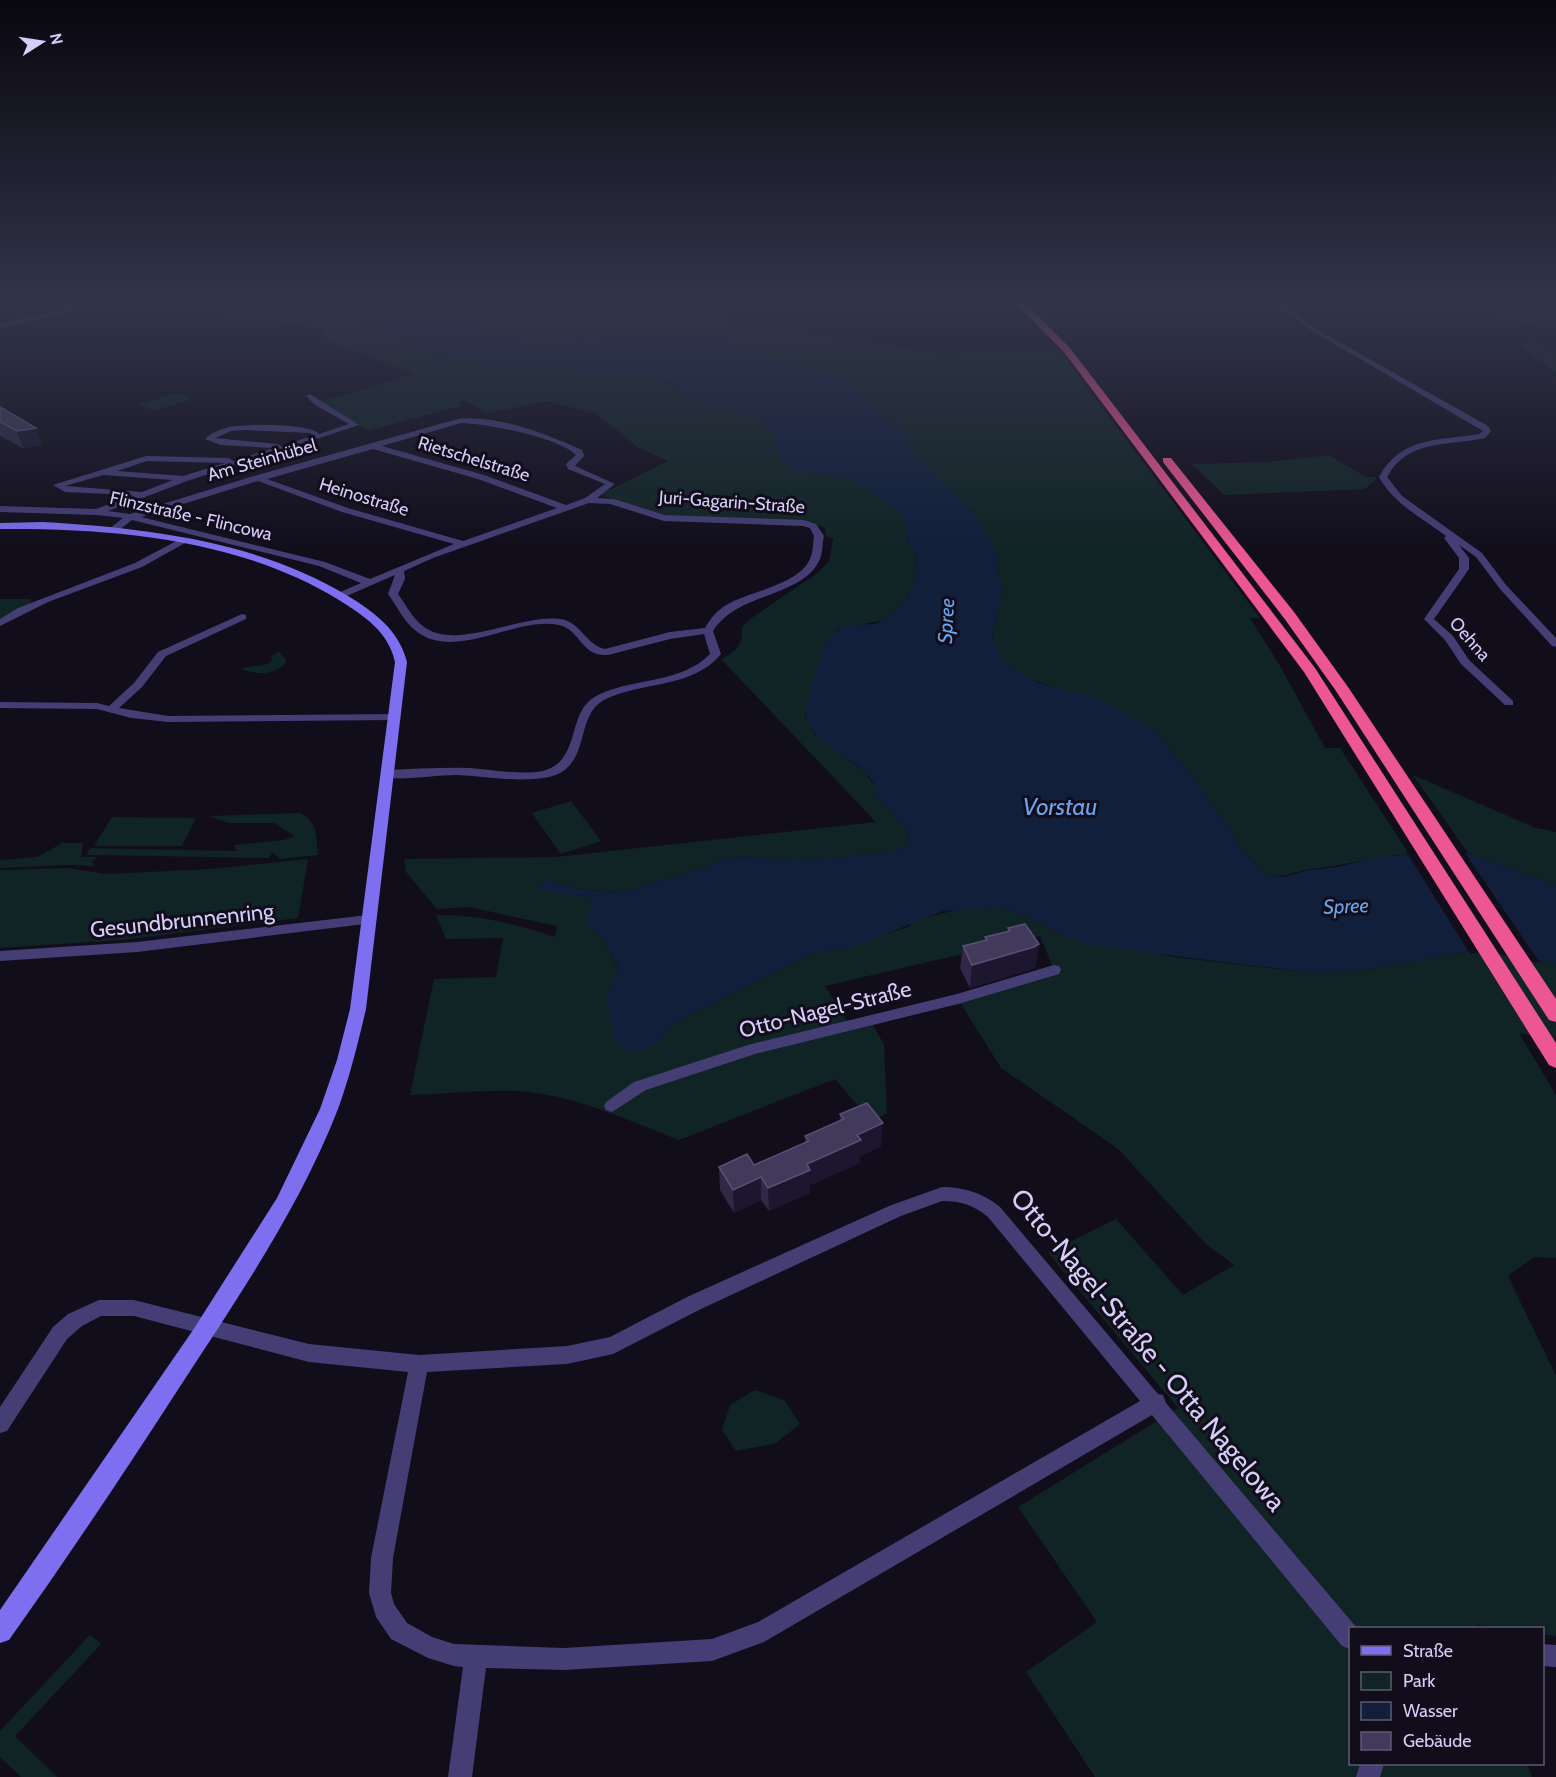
<svg xmlns="http://www.w3.org/2000/svg" width="1556" height="1777" font-family="Cabin,sans-serif">
  <style>
    .green { fill: #112425 }
    .water { fill: #111f3b }
    .pier { fill: #110d1b }
    .lines { fill: none; stroke-linecap: round; stroke-linejoin: round }
    .street { fill: #443e75; fill-rule: evenodd }
    .secondary { fill: #7d6fef; fill-rule: evenodd }
    .highway { fill: #ec5692; fill-rule: evenodd }
    .wall { fill: #302847 }
    .shaded-wall { fill: #1c162e }
    .building { fill: #423a5a; stroke: #595173; stroke-width: 1.5 }
    .labels { text-anchor: middle; stroke-width: 6; stroke-linejoin: round; paint-order: stroke }
    .far-street-label { font-size: 18px; fill: #d6cdf9; stroke: #110d1b }
    .far-water-label { font-size: 20px; font-style: italic; fill: #67a5ee; stroke: #110d1b }
    .street-label { font-size: 22px; fill: #d6cdf9; stroke: #110d1b }
    .water-label { font-size: 24px; font-style: italic; fill: #67a5ee; stroke: #110d1b }
    .near-street-label { font-size: 27px; fill: #d6cdf9; stroke: #110d1b }
  </style>
  <rect width="100%" height="100%" fill="#110d1b"/>
  <g class="green">
    <path d="M216 302H295L296 305 353 320 374 330 390 331 413 345 435 351 441 357 453 361 520 368 560 367 574 371 650 375 682 388 686 397C714 409 748 408 771 429 782 440 775 456 788 465 810 479 837 472 859 483 877 492 886 506 902 515L908 543 917 556 914 583 905 602 884 620 839 629 826 640 805 715 813 733 865 772 877 790 876 797 906 829 909 841C907 844 905 847 903 848 895 853 805 861 791 860 764 859 734 849 709 866L624 892 583 890 545 879 539 889 585 896 591 901 590 929 601 936 619 970 607 998 657 1044 675 1023 813 953 851 948 866 940 908 927 916 920 960 909 999 908 1025 915 1062 935 1174 957 1321 974 1376 968 1487 948 1556 964V1040L1519 1033 1556 1095V1258L1534 1257 1508 1276 1556 1376V1636L1543 1634 1542 1628H1502L1477 1625 1478 1628H1350V1764H1527L1532 1777H1095L1026 1672 1097 1622 1018 1507 1178 1408 1048 1253 1116 1219 1183 1295 1234 1265 1206 1244 1117 1148 1001 1068 958 999 1054 970 1040 936 825 986 850 1026 870 1021 884 1044 887 1114 870 1120 835 1079 679 1140C627 1120 573 1094 516 1091 481 1090 445 1094 410 1095L434 979 496 977 503 938 446 939 436 915C478 914 515 924 555 937L557 926 469 907 437 909 406 872 404 859 556 857 876 822 721 659C737 651 743 646 742 627L750 619 819 572 829 561 833 538 826 537 825 528 811 522 666 515 603 496 601 494 668 461 639 448 595 413 547 401 488 413 464 400 458 402 463 405 368 431 318 403 414 374 328 342 322 330 262 318 236 323 217 309Z"/>
    <path d="M455 302H704L731 321 936 353 1059 350 1260 618H1250L1279 664 1325 748H1340L1409 854C1376 857 1344 865 1312 869 1291 872 1289 878 1266 875L1238 844 1232 832 1191 775 1154 731 1059 689 1024 677 1010 667 1001 657 992 638 1003 590 999 579 997 553 970 509 937 479 905 441V432L873 406 849 380 777 361 750 344 697 334 529 342 477 325 469 318 466 306Z"/>
    <polygon points="1466,302 1556,302 1556,321 1521,323"/>
    <polygon points="1535,342 1556,354 1556,373 1519,345"/>
    <polygon points="178,393 192,399 154,411 139,404"/>
    <polygon points="1329,455 1366,477 1376,477 1376,479 1365,489 1224,495 1192,464 1267,462"/>
    <polygon points="0,599 30,599 32,602 0,620"/>
    <path d="M279 652 287 661C277 676 256 675 241 669 252 664 263 669 273 660L271 656Z"/>
    <polygon points="1413,775 1536,828 1556,832 1556,885 1468,853"/>
    <polygon points="571,801 601,841 561,854 532,813"/>
    <path d="M300 813C318 822 316 836 318 855L281 859 272 852 269 858 86 855 90 848 237 851 234 845 284 840 294 836 274 823H228L210 816Z"/>
    <polygon points="112,817 196,818 182,846 94,846"/>
    <polygon points="62,843 83,843 81,857 97,857 92,862 94,866 66,865 0,868 0,860 38,857"/>
    <polygon points="308,859 298,918 122,940 0,948 0,870 68,868 105,874 211,869"/>
    <polygon points="755,1390 785,1401 800,1424 776,1443 736,1451 722,1430 730,1405"/>
    <polygon points="90,1635 101,1644 15,1736 57,1777 21,1777 0,1757 0,1731"/>
  </g>
  <path class="water" d="M295 302 345 306 349 302H455L466 306 469 318 477 325 529 342 697 334 750 344 777 361 849 380 873 406 905 432V441L937 479 970 509 997 553 999 578 1003 590 992 638 1001 656 1010 667 1039 683 1093 697 1114 706 1154 731 1191 775 1232 832 1238 844 1266 875 1285 877 1309 870 1338 867 1378 857 1427 853H1468L1556 885V964L1487 948 1376 968 1321 974 1093 946 1062 935 1025 915 999 908 943 911 851 948 813 953 675 1023 657 1044 642 1051 628 1052 615 1041 607 998 619 969 601 936 590 929 584 920 591 908V901L585 896 538 890 545 879 583 890 624 892 709 866C734 849 764 859 791 860 804 861 894 853 903 848 905 847 907 844 909 841L906 829 876 797C879 762 811 750 806 716 804 705 822 655 826 640L831 634 849 625 874 624 884 620 905 602 914 583 917 556 908 543 902 515C886 506 877 492 859 483 836 471 805 480 784 463 774 455 781 439 771 430 748 408 714 409 686 397L681 387 650 375 574 371 560 367 520 368 453 361 445 359 435 351 413 345 390 331 374 330 353 320 296 305Z"/>
  <polygon class="pier" points="1427,850 1463,850 1540,963 1487,951 1470,954 1406,851"/>
  <g class="lines">
    <g class="street">
      <polygon points="93,302 105,302 0,328 0,324"/>
      <path d="M1271 302H1278L1318 330 1488 426 1491 431 1485 438C1448 446 1407 439 1387 477L1402 496 1482 553 1506 585 1556 638V647L1552 646 1500 589 1476 557 1459 545 1469 558V569L1434 619 1453 636 1469 660 1513 701V705H1505L1461 664 1445 640 1424 619 1459 569V558L1444 538 1446 536C1422 518 1394 504 1379 477 1401 436 1439 441 1479 434L1483 431 1314 332Z"/>
      <path d="M310 394 359 425 187 481 108 511 130 514 254 476 458 419C496 414 548 435 582 450L584 456 575 466 615 484 597 498 614 499 665 515 804 520 816 524 824 536C822 543 823 552 820 559 803 598 739 591 713 631L721 654C693 689 641 681 604 700 579 714 587 749 568 767 560 776 546 778 534 779 508 781 482 776 456 775 434 775 403 781 383 777L381 774 383 771 387 770C415 769 442 767 470 768 494 770 519 775 543 771 550 769 558 765 562 759 579 737 571 707 600 694 635 678 682 683 710 654L704 634 670 639 608 655C581 657 580 629 559 625 515 616 455 662 416 631 404 622 397 606 388 594L395 575 342 598 338 597V593L361 583 319 566 132 520 115 533H109V529L123 518 97 515 0 512V506L96 509 133 495 65 492 53 485 146 456 229 458 233 461 273 448 221 445 205 439C212 432 221 429 230 427 246 424 311 423 319 434L349 424 315 405 306 396ZM461 423C488 424 558 437 576 455L566 464 568 469 605 484 585 498 566 505 484 475 382 446ZM244 430 311 433 312 436 281 446 277 444 215 438 231 431ZM373 449 478 479 557 508 463 541 348 508 267 479ZM147 461 225 463 183 476 117 471ZM103 475 173 480 142 492 65 486ZM258 481 342 512 454 544 370 579 325 562 141 517ZM589 503 610 504 664 521 803 526 810 528 814 536C813 543 813 553 810 559 798 585 751 591 728 604 717 610 711 618 705 628L670 632 605 649C586 645 580 621 560 619 520 614 457 651 424 627 413 619 406 605 398 594L405 579 404 571 433 558Z"/>
      <polygon points="182,538 187,541 185,543 142,567 48,602 0,626 0,619 18,608 135,563"/>
      <polygon points="242,614 246,615 246,619 166,656 142,687 119,708 168,716 395,714 401,717 395,720 168,722 131,718 97,709 0,708 0,702 97,703 109,706 134,683 158,652"/>
      <polygon points="368,915 375,920 373,923 137,952 0,961 0,951 137,942"/>
      <polygon points="1054,965 1059,966 1061,970 1059,974 958,1004 755,1054 646,1090 612,1112 606,1110 604,1106 606,1102 634,1082 748,1045 957,994"/>
      <path d="M942 1187C964 1187 983 1193 1000 1207L1158 1394 1163 1395 1166 1403 1357 1628H1350V1649L1342 1646 1152 1415 764 1642 712 1661 564 1670 486 1668 472 1777H448L463 1667 454 1666 428 1658 391 1639 376 1617 369 1593 371 1558 408 1372 309 1362 134 1316H101L82 1326 67 1339 7 1431 0 1433V1407L53 1327 68 1314 99 1300H134L309 1344 419 1355 567 1346 610 1337 687 1297 889 1206ZM942 1201C962 1201 973 1205 988 1217L1140 1401 758 1622 712 1639 564 1648 454 1644 432 1637 407 1623 394 1604 391 1593 393 1558 427 1372 567 1364 613 1354 701 1309 901 1216Z"/>
      <polygon points="1542,1644 1556,1645 1556,1667 1542,1666"/>
      <polygon points="1360,1764 1384,1764 1380,1777 1356,1777"/>
    </g>
    <path class="secondary" d="M43 522C146 528 258 541 348 596 374 612 399 630 407 662L366 1009C358 1043 350 1076 338 1109 299 1209 237 1299 179 1388 124 1473 68 1557 9 1640L0 1643V1610L193 1330 277 1198 320 1109 337 1060 350 1009 395 662C388 631 364 616 339 600 240 539 113 528 0 529V523Z"/>
    <g class="highway">
      <polygon points="1015,302 1024,302 1070,348 1315,668 1556,1043 1556,1068 1549,1065 1304,672 1064,352"/>
      <polygon points="1163,458 1171,458 1294,612 1348,687 1556,999 1556,1022 1549,1020 1336,691 1284,618 1163,462"/>
    </g>
  </g>
  <g class="wall">
    <polygon points="0,407 36,428 42,445 23,448 0,436"/>
    <polygon points="1008,928 1039,944 1035,967 1030,970 970,988 960,968 963,946 985,941 985,937 1007,932"/>
    <polygon points="840,1114 881,1146 860,1156 860,1163 810,1185 810,1193 769,1211 761,1200 734,1213 720,1190 719,1167 754,1165 805,1143 805,1136 840,1121"/>
  </g>
  <g class="shaded-wall">
    <polygon points="36,428 42,445 23,448 17,431"/>
    <polygon points="1039,944 1035,967 1030,970 970,988 972,965"/>
    <polygon points="883,1123 881,1146 860,1156 860,1163 810,1185 810,1193 769,1211 768,1188 807,1164 857,1135"/>
    <polygon points="761,1177 761,1200 734,1213 733,1190"/>
  </g>
  <g class="building">
    <polygon points="0,407 36,428 17,431 0,422"/>
    <polygon points="1025,924 1039,944 1034,947 972,965 963,946 987,940 985,937 1010,931 1008,928"/>
    <polygon points="867,1103 883,1123 857,1135 861,1140 807,1164 810,1170 768,1188 761,1177 733,1190 719,1167 747,1154 754,1165 809,1141 805,1136 844,1119 840,1114"/>
  </g>
  <linearGradient id="sky" x2="0" y2="1"><stop stop-color="#09070f"/><stop offset="0.55" stop-color="#32354a"/><stop offset="1" stop-color="#32354a" stop-opacity="0"/></linearGradient>
  <rect width="1556" height="551" fill="url(#sky)"/>
  <g class="labels">
    <g class="far-street-label">
      <text transform="translate(474 459) rotate(17)" y="6">Rietschelstraße</text>
      <text transform="translate(262 460) rotate(-16)" y="6">Am Steinhübel</text>
      <text transform="translate(364 497) rotate(17)" y="6">Heinostraße</text>
      <text transform="translate(732 502) rotate(4)" y="6">Juri-Gagarin-Straße</text>
      <text transform="translate(191 516) rotate(13)" y="6">Flinzstraße - Flincowa</text>
      <text transform="translate(1470 639) rotate(49)" y="6">Oehna</text>
    </g>
    <g class="far-water-label">
      <text transform="translate(946 621) rotate(-87)" y="7">Spree</text>
      <text transform="translate(1346 906) rotate(-2)" y="7">Spree</text>
    </g>
    <g class="street-label">
      <text transform="translate(182 920) rotate(-6)" y="8">Gesundbrunnenring</text>
      <text transform="translate(825 1009) rotate(-14)" y="8">Otto-Nagel-Straße</text>
    </g>
    <g class="water-label">
      <text x="1060" y="815">Vorstau</text>
    </g>
    <g class="near-street-label">
      <text transform="translate(1148 1350) rotate(50)" y="9">Otto-Nagel-Straße - Otta Nagelowa</text>
    </g>
  </g>
  <rect x="1349" y="1627" width="195" height="138" fill="#110d1b" stroke="#605a74" stroke-width="1.5"/>
  <rect x="1361" y="1646" width="30" height="9" fill="#7d6fef" stroke="#605a74" stroke-width="1.5"/>
  <text x="1403" y="1657" font-size="18" fill="#d6cdf9">Straße</text>
  <rect x="1361" y="1672" width="30" height="18" fill="#112425" stroke="#605a74" stroke-width="1.5"/>
  <text x="1403" y="1687" font-size="18" fill="#d6cdf9">Park</text>
  <rect x="1361" y="1702" width="30" height="18" fill="#111f3b" stroke="#605a74" stroke-width="1.5"/>
  <text x="1403" y="1717" font-size="18" fill="#d6cdf9">Wasser</text>
  <rect x="1361" y="1732" width="30" height="18" fill="#423a5a" stroke="#605a74" stroke-width="1.5"/>
  <text x="1403" y="1747" font-size="18" fill="#d6cdf9">Gebäude</text>
  <g transform="translate(42 42) rotate(78)" stroke="#110d1b" stroke-width="4.5" paint-order="stroke">
  <path d="M0-4.5L10 22L0 15L-10 22Z" fill="#d6cdf9"/>
  <text y="-9" font-size="16" font-weight="bold" text-anchor="middle" fill="#d6cdf9">N</text>
  </g>
</svg>
